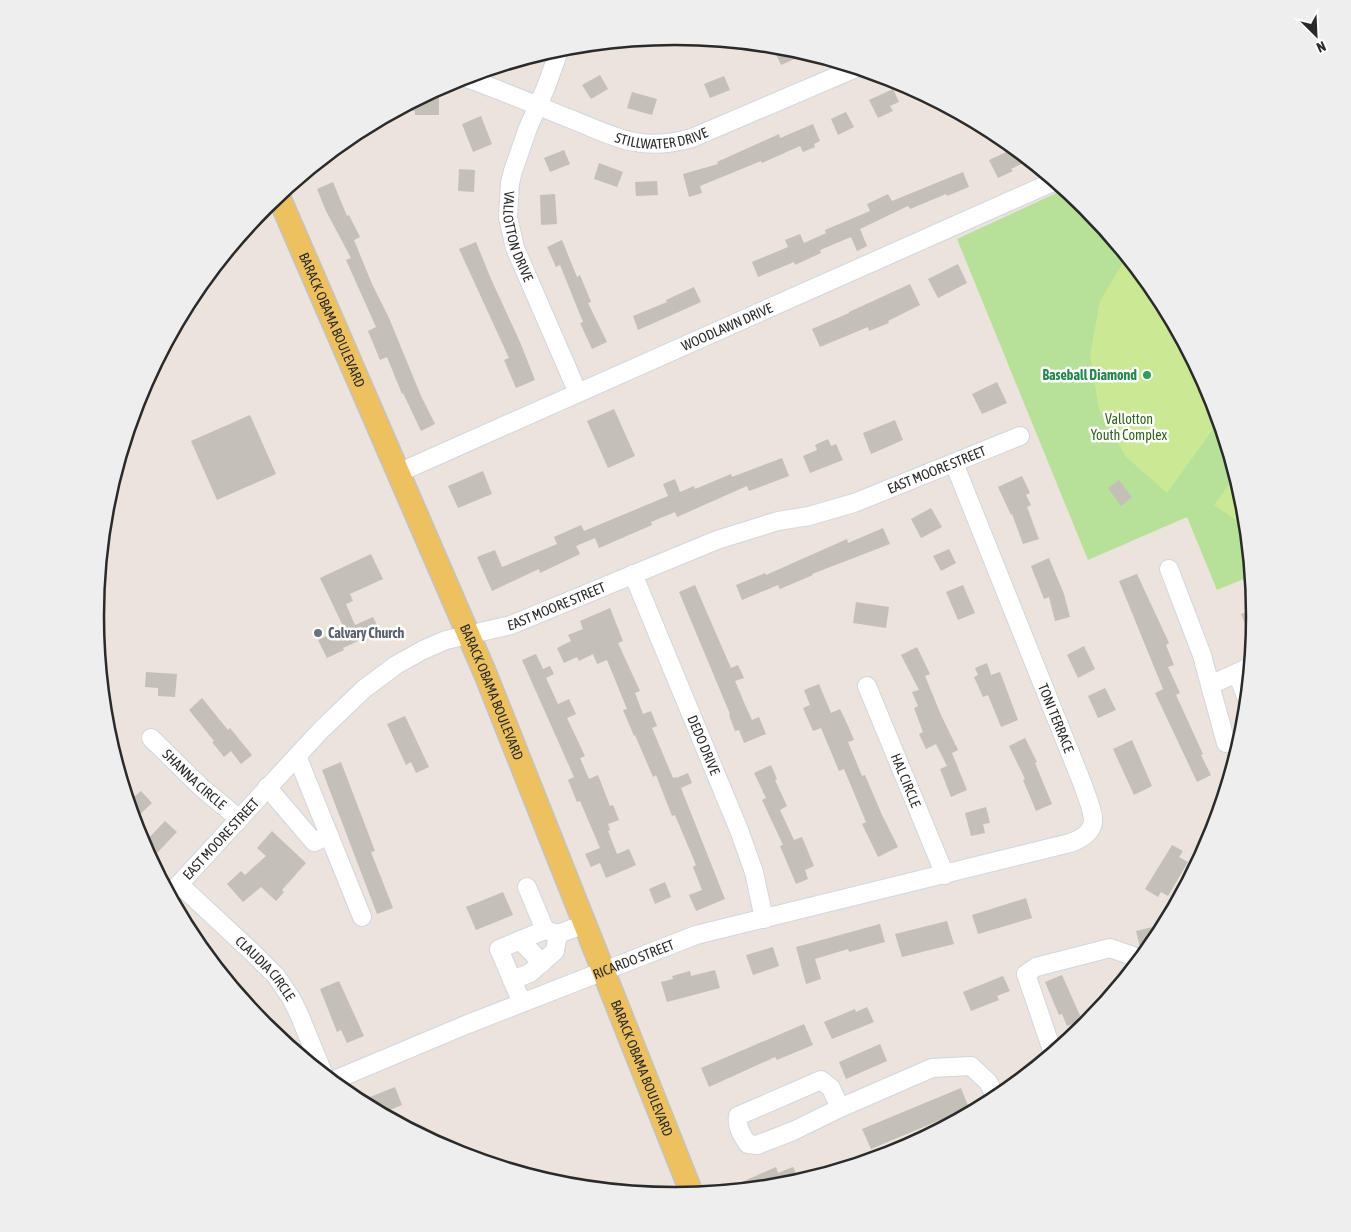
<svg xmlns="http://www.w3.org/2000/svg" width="1351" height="1232" font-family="'Asap Condensed',sans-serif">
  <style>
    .green { fill: #b7e199 }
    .pitch { fill: #cbe895 }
    .building { fill: #c4bfb7 }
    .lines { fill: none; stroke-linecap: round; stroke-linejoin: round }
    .minor-casing { stroke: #d1d6e2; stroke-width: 20 }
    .major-casing { stroke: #c3c3c3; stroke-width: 25 }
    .minor { stroke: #fff; stroke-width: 18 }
    .major { stroke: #edc15f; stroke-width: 22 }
    .leisure-dot { fill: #2e9e5b; stroke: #fff; stroke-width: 2 }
    .worship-dot { fill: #6b7280; stroke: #fff; stroke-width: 2 }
    .labels { text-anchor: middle; stroke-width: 5; stroke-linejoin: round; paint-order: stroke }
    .street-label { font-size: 14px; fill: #2a2a2a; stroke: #fff }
    .leisure-label { font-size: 14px; font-weight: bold; fill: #27864d; stroke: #fff; text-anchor: end }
    .park-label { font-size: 14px; fill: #30641c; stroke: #fff }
    .worship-label { font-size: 14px; font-weight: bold; fill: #5b616d; stroke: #fff; text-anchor: start }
    .rim { fill: none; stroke: #2a2a2a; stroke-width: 2.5 }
  </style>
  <rect width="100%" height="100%" fill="#ebe3dc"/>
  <polygon class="green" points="1065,189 1086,206 1158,294 1211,394 1244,503 1251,576 1217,590 1187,517 1088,560 957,239"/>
  <g class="pitch">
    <polygon points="1127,256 1158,294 1211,394 1219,421 1167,493 1126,457 1099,409 1090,355 1100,301"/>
    <polygon points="1236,475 1244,503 1246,527 1214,505"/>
  </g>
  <g class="building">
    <polygon points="782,47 789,47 808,53 781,65 774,50"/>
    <polygon points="600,75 608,89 591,99 582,85"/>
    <polygon points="724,76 730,90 710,98 704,84"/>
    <polygon points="893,89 899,102 890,106 893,111 878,118 869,100"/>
    <polygon points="632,92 657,99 652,115 627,108"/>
    <polygon points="423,97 439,97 439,115 415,115 415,111 397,111"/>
    <polygon points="846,112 854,127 838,135 831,119"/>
    <polygon points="481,116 492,144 473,152 462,124"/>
    <polygon points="813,124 820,141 814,144 815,147 803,152 800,146 762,163 761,161 700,186 702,193 689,197 683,174 718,164 717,162 779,134 780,138"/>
    <polygon points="1015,148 1023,163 1011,169 1013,171 998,178 989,160"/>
    <polygon points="564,150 570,164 550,172 544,158"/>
    <polygon points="599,163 623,172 617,187 594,179"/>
    <polygon points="459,169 475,170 474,192 458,191"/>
    <polygon points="963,172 969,187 947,196 946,194 910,209 908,206 860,229 867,246 857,251 851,237 820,250 821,253 795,265 794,262 758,277 752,262 788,247 785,240 800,234 804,243 826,233 825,230 870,211 867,204 888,194 892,201"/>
    <polygon points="657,181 658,195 636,196 635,182"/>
    <polygon points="333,182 347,216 349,215 360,237 354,240 372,284 389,318 421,396 435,424 421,431 403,393 402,394 387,357 380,360 368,331 376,327 346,260 351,258 326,211 317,189"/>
    <polygon points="555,194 557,224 541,225 540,195"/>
    <polygon points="562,240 577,277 580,275 591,302 588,303 607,342 592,349 580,323 583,322 560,265 556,267 547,247"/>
    <polygon points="476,242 491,279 520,342 535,380 516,388 504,360 509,358 459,249"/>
    <polygon points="958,264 967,283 938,298 928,279"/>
    <polygon points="910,284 920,305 888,321 889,323 869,331 868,327 820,347 812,329 849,313 849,312"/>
    <polygon points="694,287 701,302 638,330 633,316 667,302 666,300"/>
    <polygon points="997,382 1007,403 982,414 972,394"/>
    <polygon points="614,409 635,456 608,468 587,421"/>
    <polygon points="250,415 276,474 217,500 191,441"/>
    <polygon points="895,420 903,440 871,454 863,433"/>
    <polygon points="828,439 831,446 836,444 843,460 810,473 803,456 817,450 815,445"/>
    <polygon points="782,458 789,476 749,491 747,486 677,517 675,512 651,522 652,525 599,548 595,538 576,546 580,554 540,573 539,569 492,591 477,557 495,550 502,567 557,544 554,537 581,525 584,531 668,496 663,484 675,479 680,492 694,486 695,489 731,474 732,477"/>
    <polygon points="483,471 492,494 458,508 448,486"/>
    <polygon points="1022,476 1030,493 1026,495 1031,505 1027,507 1039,539 1023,544 1012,514 1011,515 998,487"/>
    <polygon points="1119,480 1132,497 1121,506 1108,488"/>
    <polygon points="931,508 942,527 921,538 911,519"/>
    <polygon points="883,528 890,544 812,574 813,575 780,589 778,585 742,600 736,585 765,573 766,575 847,539 848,543"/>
    <polygon points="949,549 956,563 941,571 933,556"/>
    <polygon points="371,554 383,579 350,594 353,601 346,604 355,625 373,617 380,631 343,648 344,650 327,658 318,640 343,628 343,626 320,578"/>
    <polygon points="1049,558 1064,594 1070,617 1055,621 1049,597 1044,599 1031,566"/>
    <polygon points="1137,574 1169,643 1166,645 1174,665 1168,667 1180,693 1176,695 1203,754 1201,755 1211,775 1197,782 1155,693 1163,689 1119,581"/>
    <polygon points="695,585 731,668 738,665 744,678 735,681 746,707 752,720 759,717 766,734 744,743 739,730 735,731 729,715 730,714 679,592"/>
    <polygon points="963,585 975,613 958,620 946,592"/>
    <polygon points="856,602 889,607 886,628 853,623"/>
    <polygon points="610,608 623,641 618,643 640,691 635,693 643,714 651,711 657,726 652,728 673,778 676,777 676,778 688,773 692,783 681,788 725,899 696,911 689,895 702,890 693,867 696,865 675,815 672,816 656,775 653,777 635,735 634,736 623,710 627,709 607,660 597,664 593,654 579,661 577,657 564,663 557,648 571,641 568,635 583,629 580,621"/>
    <polygon points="1254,609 1255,616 1253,643 1241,614"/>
    <polygon points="1084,646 1095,669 1078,678 1067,655"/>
    <polygon points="917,647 930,674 925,676 941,715 958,750 952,753 967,790 951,797 940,769 947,766 936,744 926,749 919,734 923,732 914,708 918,706 912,692 919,690 901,655"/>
    <polygon points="536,654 543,669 550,666 554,674 546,678 558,704 569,699 576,714 567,718 585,756 580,758 589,779 598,775 610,806 613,805 619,820 608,824 610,830 608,831 617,854 629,849 636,865 606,878 600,863 591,867 585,854 600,848 580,801 577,802 568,780 574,777 522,660"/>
    <polygon points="987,663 991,675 1000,672 1018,720 1001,727 988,695 983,697 974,677 978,675 975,668"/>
    <polygon points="146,672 177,674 175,697 158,696 158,688 145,687"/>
    <polygon points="819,684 831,713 840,709 849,728 854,740 848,742 862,776 865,775 882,815 898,847 878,857 862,824 866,822 844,769 839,771 821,728 813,731 803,708 810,705 804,690"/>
    <polygon points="1105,688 1116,710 1098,718 1088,696"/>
    <polygon points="202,698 228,730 230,728 252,755 241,764 231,751 224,757 212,742 214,741 189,710"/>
    <polygon points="405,716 429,767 416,773 411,762 406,765 387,724"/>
    <polygon points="1025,738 1037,762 1035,763 1052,804 1036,811 1023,780 1025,779 1009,746"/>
    <polygon points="1132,740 1152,786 1134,795 1113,749"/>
    <polygon points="341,762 375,851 371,852 393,908 377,914 322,770"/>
    <polygon points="771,765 777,779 775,780 787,806 780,810 794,840 802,837 814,866 805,870 808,879 796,884 780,846 783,845 762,800 766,798 754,773"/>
    <polygon points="123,784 135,796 141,791 152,803 134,820"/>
    <polygon points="986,807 990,823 983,824 985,833 971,836 965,813"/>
    <polygon points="165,821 177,832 155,855 143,844"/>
    <polygon points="272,831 306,863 282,890 284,892 276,901 261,887 243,902 227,884 241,871 245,875 266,856 257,848"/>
    <polygon points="1172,845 1183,851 1179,857 1188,862 1168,896 1161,892 1158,897 1145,889"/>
    <polygon points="665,882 671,897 655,904 649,889"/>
    <polygon points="503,892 513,915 476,930 466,907"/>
    <polygon points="1026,898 1032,918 978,934 972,915"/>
    <polygon points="947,921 954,944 902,957 895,934"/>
    <polygon points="880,924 885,942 849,952 848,949 815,959 821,979 806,984 796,947"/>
    <polygon points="1165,924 1151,946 1140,947 1136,931"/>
    <polygon points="773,947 779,966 753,975 746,955"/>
    <polygon points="715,970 720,988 667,1002 661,982 673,979 672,976 690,971 691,976"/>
    <polygon points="1062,975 1082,1020 1067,1026 1062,1014 1059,1015 1045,982"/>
    <polygon points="1003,976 1010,991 997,996 999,1000 971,1011 963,992"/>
    <polygon points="339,981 364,1036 347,1043 341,1030 337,1032 320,989"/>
    <polygon points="867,1007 874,1022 832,1039 824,1022 855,1009 856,1012"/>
    <polygon points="804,1024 813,1045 777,1060 775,1057 709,1087 701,1068"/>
    <polygon points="880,1044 887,1061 846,1079 839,1062"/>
    <polygon points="395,1087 402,1105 382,1113 367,1105 365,1099"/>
    <polygon points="961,1088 969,1108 871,1149 862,1129"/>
    <polygon points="776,1167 778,1173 793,1167 800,1181 788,1185 727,1191 726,1189"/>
  </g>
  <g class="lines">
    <g class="minor-casing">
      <g id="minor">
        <path id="s1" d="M560 48 546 87 528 128 513 171 510 183 508 217 515 248 578 393"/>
        <path id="s2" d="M464 77C503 91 540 107 578 122 596 129 616 139 635 142 654 146 674 143 692 138L856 68"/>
        <path id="s3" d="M398 473 1055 181"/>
        <polyline points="1169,569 1202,655 1210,685"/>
        <path id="s4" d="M633 574 739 830 754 872 764 919"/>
        <polyline points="1237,673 1247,699"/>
        <path id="s5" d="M867 686 945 875"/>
        <path id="s6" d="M151 738 202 788 238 818"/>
        <polyline points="1226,743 1210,685 1250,667"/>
        <polyline points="297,756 362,917"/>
        <polyline points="267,787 314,842 329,835"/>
        <path id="s7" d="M179 884 253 953 276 976 291 998 299 1014 323 1073"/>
        <polyline points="527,887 545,930"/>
        <path id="s8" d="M170 894 321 730 364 689 396 665 423 650 446 640 511 625 717 540 778 521 809 516 854 503 1020 436"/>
        <polyline points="520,940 542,963"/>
        <polyline points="512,980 530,973 555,951 558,934"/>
        <polyline points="522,1003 499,949 545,930 558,934 585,924"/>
        <polyline points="1053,1053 1026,974 1036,967 1110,948 1141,959"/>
        <path id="s9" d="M332 1081 468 1024 696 935 1070 843C1105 830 1092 813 1083 785L954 463"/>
        <path d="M840 1108 831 1088 821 1080 738 1116C736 1126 742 1136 748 1144L757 1145 793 1131 840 1108 932 1068 971 1066 988 1082 997 1099"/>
      </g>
    </g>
    <g class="major-casing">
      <g id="major">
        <path id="s10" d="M278 195 485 673 692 1194"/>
      </g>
    </g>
    <use href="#minor" class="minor"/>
    <use href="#major" class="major"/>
  </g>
  <circle class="leisure-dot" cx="1147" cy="375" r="5"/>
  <circle class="worship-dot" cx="318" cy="633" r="5"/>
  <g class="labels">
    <g class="street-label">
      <text dy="5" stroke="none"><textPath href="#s2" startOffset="210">STILLWATER DRIVE</textPath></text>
      <text dy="5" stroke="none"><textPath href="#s1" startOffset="199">VALLOTTON DRIVE</textPath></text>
      <text dy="5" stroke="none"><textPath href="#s10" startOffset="136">BARACK OBAMA BOULEVARD</textPath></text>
      <text dy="5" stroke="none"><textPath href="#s3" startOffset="360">WOODLAWN DRIVE</textPath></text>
      <text dy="5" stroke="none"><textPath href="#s8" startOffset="899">EAST MOORE STREET</textPath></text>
      <text dy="5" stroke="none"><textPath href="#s8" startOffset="494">EAST MOORE STREET</textPath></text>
      <text dy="5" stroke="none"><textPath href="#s10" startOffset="541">BARACK OBAMA BOULEVARD</textPath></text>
      <text transform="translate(1056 718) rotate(68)" y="5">TONI TERRACE</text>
      <text dy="5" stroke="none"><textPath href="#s4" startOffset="185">DEDO DRIVE</textPath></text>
      <text dy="5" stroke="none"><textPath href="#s6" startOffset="60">SHANNA CIRCLE</textPath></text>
      <text dy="5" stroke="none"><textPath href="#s5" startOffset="102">HAL CIRCLE</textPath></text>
      <text dy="5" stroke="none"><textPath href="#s8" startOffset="75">EAST MOORE STREET</textPath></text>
      <text dy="5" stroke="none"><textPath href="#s9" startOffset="325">RICARDO STREET</textPath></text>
      <text dy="5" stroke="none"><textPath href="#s7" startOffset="121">CLAUDIA CIRCLE</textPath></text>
      <text dy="5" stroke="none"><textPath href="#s10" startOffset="946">BARACK OBAMA BOULEVARD</textPath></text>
    </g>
    <g class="leisure-label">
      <text x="1137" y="380">Baseball Diamond</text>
    </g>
    <g class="park-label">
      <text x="1129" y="424">Vallotton<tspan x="1129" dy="16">Youth Complex</tspan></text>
    </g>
    <g class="worship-label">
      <text x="328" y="638">Calvary Church</text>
    </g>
  </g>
  <path d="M0 0H1351V1232H0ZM104 616a571 571 0 1 1 1142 0a571 571 0 1 1-1142 0Z" fill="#eee" fill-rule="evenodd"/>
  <path class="rim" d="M104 616a571 571 0 1 1 1142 0a571 571 0 1 1-1142 0Z"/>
  <g transform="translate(1316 35) rotate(156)" stroke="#ffffff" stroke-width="4" paint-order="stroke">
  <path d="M0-4L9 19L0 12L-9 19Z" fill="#2a2a2a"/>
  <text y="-8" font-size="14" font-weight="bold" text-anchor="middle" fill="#2a2a2a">N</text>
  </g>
</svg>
